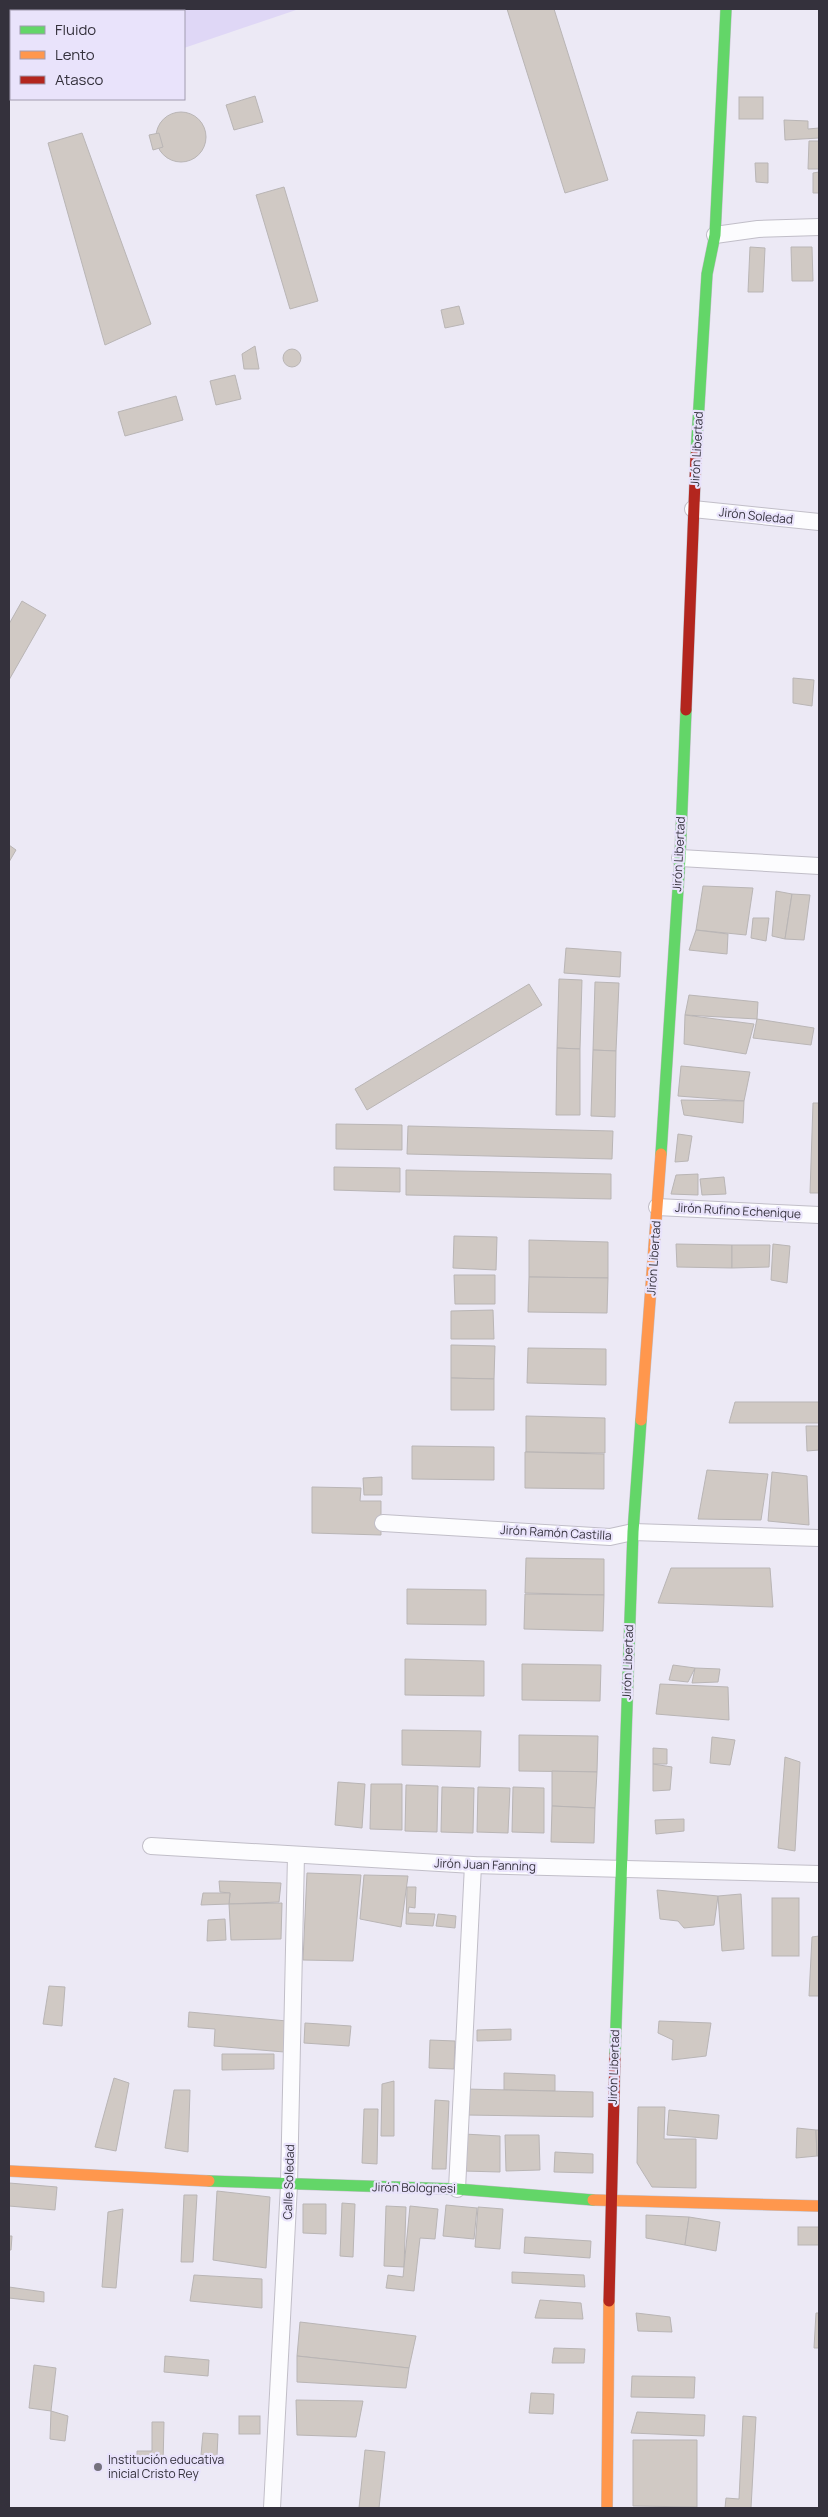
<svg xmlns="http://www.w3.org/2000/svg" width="828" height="2517" font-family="Manrope,sans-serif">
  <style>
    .green { fill: #dfd7f6 }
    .building { fill: #d0c9c4; stroke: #b9b5b5 }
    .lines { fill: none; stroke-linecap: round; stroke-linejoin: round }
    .street-casing { stroke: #c1bec8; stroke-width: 18 }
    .fast-casing { stroke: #c1bec8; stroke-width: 12 }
    .slow-casing { stroke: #c1bec8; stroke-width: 12 }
    .jam-casing { stroke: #c1bec8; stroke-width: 12 }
    .street { stroke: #fcfcfe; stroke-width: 16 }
    .fast { stroke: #63d668; stroke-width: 11 }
    .slow { stroke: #ff974d; stroke-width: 11 }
    .jam { stroke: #b3261e; stroke-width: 11 }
    .poi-dot { fill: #74717d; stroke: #e9e3fb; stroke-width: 2 }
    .labels { text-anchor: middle; stroke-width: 4.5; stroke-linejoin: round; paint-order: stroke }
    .street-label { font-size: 12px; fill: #34313c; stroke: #e9e3fb }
    .poi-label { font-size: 12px; fill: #34313c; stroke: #e9e3fb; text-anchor: start }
  </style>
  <rect width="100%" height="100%" fill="#ece9f5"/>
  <polygon class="green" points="135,9 299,9 184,48 184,11 136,11"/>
  <g class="building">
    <polygon points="507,9 554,9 608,180 565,193"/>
    <polygon points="255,96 263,122 234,130 226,105"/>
    <rect x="739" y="97" width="24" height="22"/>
    <circle cx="181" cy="137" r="25"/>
    <polygon points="784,120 808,121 808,129 819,128 819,138 785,140"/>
    <polygon points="82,133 151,324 105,345 48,143"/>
    <polygon points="159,133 163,147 153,150 149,135"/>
    <polygon points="809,141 819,141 819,169 808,169"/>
    <polygon points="755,163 768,163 768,183 756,182"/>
    <polygon points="819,172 819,193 813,193 813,173"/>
    <polygon points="284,187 318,301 290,309 256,195"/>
    <polygon points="750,247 765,248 763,292 748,292"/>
    <polygon points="791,247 812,247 813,281 792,281"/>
    <polygon points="459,306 464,324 445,328 441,310"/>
    <polygon points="255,346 259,369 244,369 242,354"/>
    <circle cx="292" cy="358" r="9"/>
    <polygon points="235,375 241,399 216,405 210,381"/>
    <polygon points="176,396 183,420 125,436 118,412"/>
    <polygon points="22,601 46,615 9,680 9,624"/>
    <polygon points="793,678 814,680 812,706 793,703"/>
    <polygon points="9,845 16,850 9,862"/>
    <polygon points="703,886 753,888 746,935 696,930"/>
    <polygon points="776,891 792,894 785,939 772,936"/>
    <polygon points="792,894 810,895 804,940 785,939"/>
    <polygon points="753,918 769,918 766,941 751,938"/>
    <polygon points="696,930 728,934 727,954 689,950"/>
    <polygon points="566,948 621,952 620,977 564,973"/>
    <polygon points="559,979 582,980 580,1049 557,1048"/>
    <polygon points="595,982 619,983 616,1051 593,1050"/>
    <polygon points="529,984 542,1005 367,1110 355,1089"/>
    <polygon points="689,995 758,1002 757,1019 685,1015"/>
    <polygon points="685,1015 754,1024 746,1054 684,1044"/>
    <polygon points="757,1019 814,1028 811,1045 753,1038"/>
    <polygon points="557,1048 580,1049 580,1115 556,1115"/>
    <polygon points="593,1050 616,1051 615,1117 591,1116"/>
    <polygon points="681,1066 750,1072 744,1101 678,1096"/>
    <polygon points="681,1100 744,1101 743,1123 684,1115"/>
    <polygon points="813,1103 819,1103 819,1193 810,1193"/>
    <polygon points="336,1124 402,1125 402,1150 336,1149"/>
    <polygon points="408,1126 613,1131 612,1159 407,1154"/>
    <polygon points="678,1134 692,1136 688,1161 675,1162"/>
    <polygon points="334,1167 400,1168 400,1192 334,1190"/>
    <polygon points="406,1170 611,1174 611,1199 406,1195"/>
    <polygon points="698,1174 698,1195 671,1194 676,1175"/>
    <polygon points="724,1177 726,1194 702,1195 700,1179"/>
    <polygon points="454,1236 497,1237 496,1270 453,1268"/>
    <polygon points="529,1240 608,1242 608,1278 529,1277"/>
    <polygon points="676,1244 732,1245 732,1268 677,1267"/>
    <polygon points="773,1244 790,1246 787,1283 771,1280"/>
    <polygon points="732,1245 770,1245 769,1267 732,1268"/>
    <polygon points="454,1275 495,1275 495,1304 455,1304"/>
    <polygon points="529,1277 608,1278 607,1313 528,1312"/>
    <polygon points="493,1310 494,1339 451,1339 451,1311"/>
    <polygon points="451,1345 495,1346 494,1379 451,1378"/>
    <polygon points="528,1348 606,1349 606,1385 527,1383"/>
    <polygon points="451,1378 494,1379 494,1410 451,1410"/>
    <polygon points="735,1402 819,1402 819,1423 729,1423"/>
    <polygon points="526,1416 605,1418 605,1453 526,1452"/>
    <polygon points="806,1426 819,1426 819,1450 807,1451"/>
    <polygon points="412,1446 494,1447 494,1480 412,1479"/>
    <polygon points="525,1452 604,1454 604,1489 525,1488"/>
    <polygon points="707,1470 768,1474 761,1520 698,1519"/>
    <polygon points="772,1472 807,1476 809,1525 768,1521"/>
    <polygon points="382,1477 382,1495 364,1495 363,1478"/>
    <polygon points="312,1487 361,1488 360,1501 381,1501 381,1535 312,1533"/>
    <polygon points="526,1558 604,1559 604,1595 525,1593"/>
    <polygon points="671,1568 770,1568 773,1607 658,1603"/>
    <polygon points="407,1589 486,1590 486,1625 407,1624"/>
    <polygon points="525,1594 604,1595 603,1631 524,1629"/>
    <polygon points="405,1659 484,1661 484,1696 405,1695"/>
    <polygon points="522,1664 601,1665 600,1701 522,1700"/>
    <polygon points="673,1665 695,1668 688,1682 669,1680"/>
    <polygon points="695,1668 720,1669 718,1682 692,1683"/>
    <polygon points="660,1684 728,1687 729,1720 656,1714"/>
    <polygon points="402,1730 481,1731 480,1767 402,1765"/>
    <polygon points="519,1735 598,1736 597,1772 519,1771"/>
    <polygon points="712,1737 735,1740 730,1765 710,1763"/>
    <polygon points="653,1748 667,1749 667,1764 653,1764"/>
    <polygon points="785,1757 800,1762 795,1851 778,1848"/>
    <polygon points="653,1764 672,1767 670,1790 653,1791"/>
    <polygon points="552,1771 597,1772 595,1808 552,1806"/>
    <polygon points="338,1782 365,1784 362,1828 335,1825"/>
    <polygon points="371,1784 402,1784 402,1830 370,1829"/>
    <polygon points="406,1785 438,1786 437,1832 405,1831"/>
    <polygon points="442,1787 474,1788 473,1833 441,1832"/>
    <polygon points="478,1787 510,1788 508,1833 477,1832"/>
    <polygon points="513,1787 544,1788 544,1833 512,1832"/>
    <polygon points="552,1806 595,1808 594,1843 551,1842"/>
    <polygon points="684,1819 684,1831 656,1834 655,1820"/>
    <polygon points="307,1873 361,1875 353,1961 303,1960"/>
    <polygon points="364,1875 408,1876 401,1927 360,1919"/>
    <polygon points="219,1881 281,1883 279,1902 229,1904 230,1893 220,1892"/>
    <polygon points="407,1887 416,1887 415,1908 409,1907 408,1913 435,1914 433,1926 406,1924"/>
    <polygon points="657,1890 718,1896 714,1925 684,1928 678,1921 660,1919"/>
    <polygon points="203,1893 230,1893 229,1904 201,1905"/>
    <polygon points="741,1894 744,1949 722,1951 718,1896"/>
    <rect x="772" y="1898" width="27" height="58"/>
    <polygon points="282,1903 281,1939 231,1940 229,1904"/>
    <polygon points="438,1914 456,1916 455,1928 436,1926"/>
    <polygon points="225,1919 226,1940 207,1941 208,1920"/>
    <polygon points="819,1936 819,1996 809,1996 812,1937"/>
    <polygon points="49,1986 65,1987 62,2026 43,2024"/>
    <polygon points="189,2012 287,2021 284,2052 214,2046 215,2029 188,2027"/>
    <polygon points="659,2021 711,2023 706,2056 672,2060 673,2040 658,2033"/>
    <polygon points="305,2023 351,2026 349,2046 304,2043"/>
    <polygon points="511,2029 511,2040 477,2041 477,2030"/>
    <polygon points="430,2040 455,2041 454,2069 429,2068"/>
    <polygon points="222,2054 274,2054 274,2069 222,2070"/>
    <polygon points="504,2073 555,2075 555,2091 504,2090"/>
    <polygon points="114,2078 129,2083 116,2151 95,2147"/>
    <polygon points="394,2081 394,2136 381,2136 382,2084"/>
    <polygon points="466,2089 593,2092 593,2117 466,2115"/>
    <polygon points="174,2090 190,2090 188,2152 165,2148"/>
    <polygon points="435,2100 449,2101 446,2169 432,2169"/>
    <polygon points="638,2107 665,2107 664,2139 696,2139 696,2188 652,2187 637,2163"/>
    <polygon points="364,2109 378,2109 377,2164 362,2163"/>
    <polygon points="669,2110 719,2115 717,2139 667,2135"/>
    <polygon points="797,2128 816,2130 817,2156 796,2158"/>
    <polygon points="816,2130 819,2130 819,2156 817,2156"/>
    <polygon points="464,2134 500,2136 500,2172 463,2171"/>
    <polygon points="505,2135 539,2135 540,2170 506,2171"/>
    <polygon points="555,2152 593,2154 593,2173 554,2172"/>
    <polygon points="9,2183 57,2187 55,2210 9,2206"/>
    <polygon points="217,2191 270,2197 266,2268 213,2260"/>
    <polygon points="184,2195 197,2195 193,2262 181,2262"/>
    <polygon points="342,2203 355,2204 353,2257 340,2256"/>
    <polygon points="303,2204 326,2204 326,2234 303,2233"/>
    <polygon points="446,2205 477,2208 474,2239 443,2236"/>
    <polygon points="386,2206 406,2207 404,2267 384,2266"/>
    <polygon points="410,2206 438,2209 435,2239 420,2238 414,2291 386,2288 388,2275 403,2277"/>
    <polygon points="478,2207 503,2209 500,2249 475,2247"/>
    <polygon points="123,2209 116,2288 102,2287 108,2212"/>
    <polygon points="646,2215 689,2217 685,2245 646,2238"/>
    <polygon points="689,2217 720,2222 716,2251 685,2245"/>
    <rect x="798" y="2227" width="21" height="18"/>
    <polygon points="9,2236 12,2236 11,2250 9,2250"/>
    <polygon points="525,2237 591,2241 590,2258 524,2253"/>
    <polygon points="512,2272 584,2275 585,2287 512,2283"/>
    <polygon points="194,2275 262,2279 262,2308 190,2301"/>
    <polygon points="9,2287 44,2292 44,2302 9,2298"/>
    <polygon points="540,2300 581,2303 583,2319 535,2318"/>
    <polygon points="636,2313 670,2317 672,2332 638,2331"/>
    <polygon points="816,2313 819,2313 819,2348 814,2348"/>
    <polygon points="300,2322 416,2336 409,2368 297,2356"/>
    <polygon points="554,2348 585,2349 584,2363 552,2363"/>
    <polygon points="165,2356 209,2360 208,2376 164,2372"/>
    <polygon points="297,2356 409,2368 406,2388 297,2382"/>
    <polygon points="34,2365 56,2368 51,2411 29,2408"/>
    <polygon points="632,2376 695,2377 694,2398 631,2397"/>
    <polygon points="531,2393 554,2394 553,2414 529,2413"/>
    <polygon points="296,2400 363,2401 356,2437 297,2435"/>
    <polygon points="51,2411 68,2416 65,2441 50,2439"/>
    <polygon points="637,2412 705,2415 704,2436 631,2433"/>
    <rect x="239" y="2416" width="21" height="18"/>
    <polygon points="743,2416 756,2417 751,2508 725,2508 726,2498 739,2499"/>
    <polygon points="152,2422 164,2422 163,2465 137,2464 137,2451 152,2451"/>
    <polygon points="203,2433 218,2434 217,2456 201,2455"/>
    <polygon points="633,2440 697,2440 697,2507 633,2506"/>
    <polygon points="365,2450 385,2452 379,2508 359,2508"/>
  </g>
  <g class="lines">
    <g class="street-casing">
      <g id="street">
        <polyline points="715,235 758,229 819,227"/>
        <polyline points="693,509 819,522"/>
        <polyline points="680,858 819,866"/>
        <polyline points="657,1207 819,1215"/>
        <polyline points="383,1523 610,1537 633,1532 819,1538"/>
        <polyline points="151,1846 473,1865 819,1874"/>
        <polyline points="457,2189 473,1865"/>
        <polyline points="272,2508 289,2185 296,1855"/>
      </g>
    </g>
    <g class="fast-casing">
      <g id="fast">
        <polyline points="696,455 707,274 715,235 726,9"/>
        <polyline points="661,1154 680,858 686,710"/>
        <polyline points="615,2055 633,1532 641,1420"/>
        <polyline points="209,2181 457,2189 593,2200"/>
      </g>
    </g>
    <g class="slow-casing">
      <g id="slow">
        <polyline points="641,1420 661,1154"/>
        <polyline points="9,2171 209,2181"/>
        <polyline points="593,2200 819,2206"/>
        <polyline points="607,2508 609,2301"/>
      </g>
    </g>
    <g class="jam-casing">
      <g id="jam">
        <polyline points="686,710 696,455"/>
        <polyline points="609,2301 615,2055"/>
      </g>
    </g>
    <use href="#street" class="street"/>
    <use href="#fast" class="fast"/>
    <use href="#slow" class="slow"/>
    <use href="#jam" class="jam"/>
  </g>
  <circle class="poi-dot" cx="98" cy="2467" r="5"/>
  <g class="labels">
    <g class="street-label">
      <text transform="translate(697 449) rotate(-87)" y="4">Jirón Libertad</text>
      <text transform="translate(756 516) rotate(6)" y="4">Jirón Soledad</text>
      <text transform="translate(679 854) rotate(-87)" y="4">Jirón Libertad</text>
      <text transform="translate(738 1211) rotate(3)" y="4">Jirón Rufino Echenique</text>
      <text transform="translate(654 1258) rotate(-86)" y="4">Jirón Libertad</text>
      <text transform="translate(556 1533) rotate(3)" y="4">Jirón Ramón Castilla</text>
      <text transform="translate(628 1662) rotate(-88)" y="4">Jirón Libertad</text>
      <text transform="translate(485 1865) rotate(2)" y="4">Jirón Juan Fanning</text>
      <text transform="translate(614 2067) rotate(-88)" y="4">Jirón Libertad</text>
      <text transform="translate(289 2182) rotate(-88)" y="4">Calle Soledad</text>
      <text transform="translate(414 2188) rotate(1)" y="4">Jirón Bolognesi</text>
    </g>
    <g class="poi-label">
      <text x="108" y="2464">Institución educativa<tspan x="108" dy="14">inicial Cristo Rey</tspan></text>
    </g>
  </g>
  <rect width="828" height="2517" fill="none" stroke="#34313c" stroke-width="20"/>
  <rect x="10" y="10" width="175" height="90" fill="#e9e3fb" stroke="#a19caf"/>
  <rect x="20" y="26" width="25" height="8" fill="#63d668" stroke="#a19caf"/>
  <text x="55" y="35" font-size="15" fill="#34313c">Fluido</text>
  <rect x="20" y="51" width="25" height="8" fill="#ff974d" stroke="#a19caf"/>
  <text x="55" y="60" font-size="15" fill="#34313c">Lento</text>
  <rect x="20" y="76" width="25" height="8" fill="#b3261e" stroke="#a19caf"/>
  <text x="55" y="85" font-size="15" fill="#34313c">Atasco</text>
</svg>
